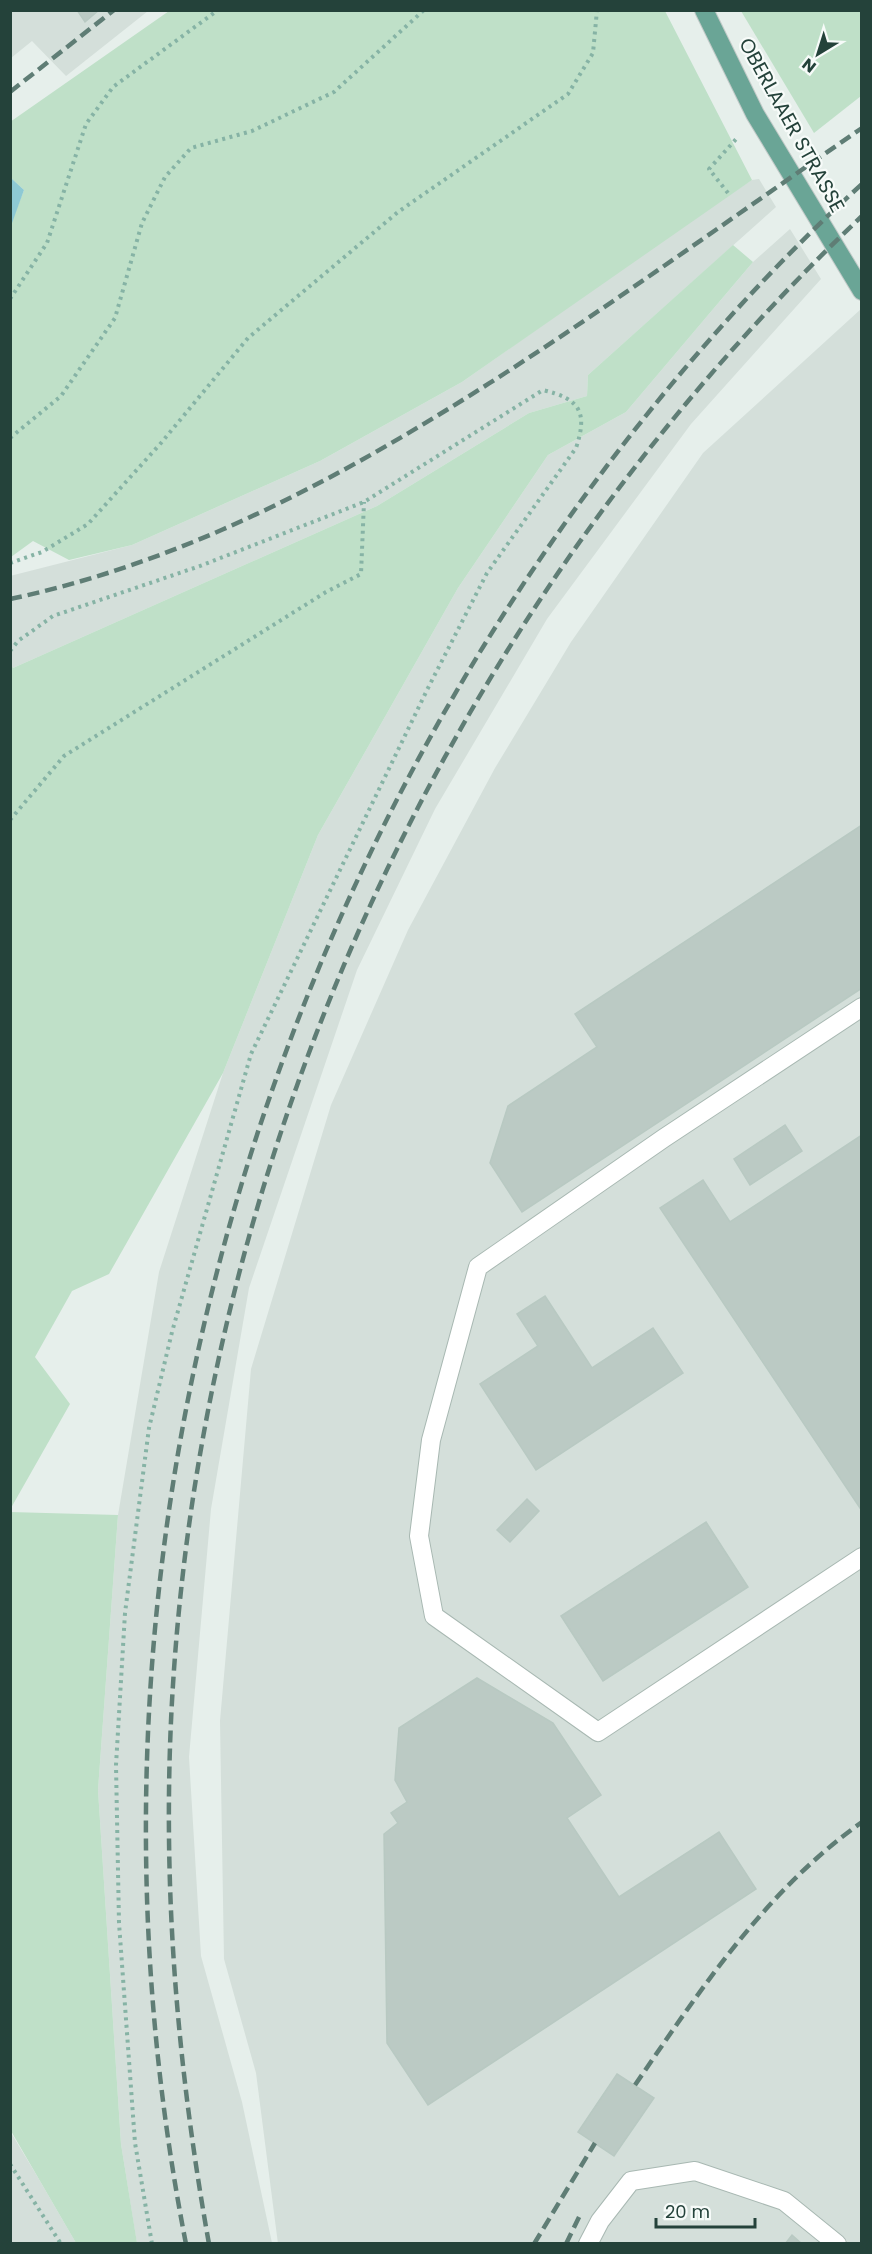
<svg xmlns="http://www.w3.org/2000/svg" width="872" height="2254" font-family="Poppins,sans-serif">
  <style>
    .built { fill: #d4dfda }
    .green { fill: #bfe0c8 }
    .water { fill: #8ec9d4 }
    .building { fill: #bbcac4; stroke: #b8c9c2; stroke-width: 1.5 }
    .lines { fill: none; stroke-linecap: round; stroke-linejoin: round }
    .minor-casing { stroke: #a8b8b2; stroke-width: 20 }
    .major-casing { stroke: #c2cac8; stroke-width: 20 }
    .path { stroke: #86b3a5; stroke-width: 4; stroke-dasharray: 3 4.5; stroke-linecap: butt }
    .minor { stroke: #fff; stroke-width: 18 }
    .major { stroke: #6aa596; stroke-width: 18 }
    .rail { stroke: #5f7d75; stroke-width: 4.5; stroke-dasharray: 12 6; stroke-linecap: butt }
    .labels { text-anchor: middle; stroke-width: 4.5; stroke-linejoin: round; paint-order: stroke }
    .street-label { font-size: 20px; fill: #24423a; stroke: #f7fbf9 }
  </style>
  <rect width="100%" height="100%" fill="#e6efeb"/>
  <g class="built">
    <polygon points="11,11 148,11 66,76 32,41 11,58"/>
    <polygon points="759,179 776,207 588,375 587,396 529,413 377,506 13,668 10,665 10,576 132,545 320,461 462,382 716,203 752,180"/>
    <polygon points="790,229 821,279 691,424 547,619 435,809 357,970 249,1288 211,1509 189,1757 201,1956 242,2102 272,2243 137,2244 121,2144 98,1790 118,1515 159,1272 223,1073 318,835 458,588 548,455 626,412 753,262"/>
    <polygon points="861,309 861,2243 278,2244 256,2073 224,1959 220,1721 251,1369 331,1105 408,930 495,768 571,642 703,453"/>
    <polygon points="10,2131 37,2176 76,2243 11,2243"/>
  </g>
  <g class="green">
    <polygon points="169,11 665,11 752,180 462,382 320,461 132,545 69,560 33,541 11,557 10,226 24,190 11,178 10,122"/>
    <polygon points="741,11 861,11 861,96 814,133"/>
    <polygon points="733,245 753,262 626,412 548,455 458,588 318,835 223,1073 109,1274 72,1291 35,1357 70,1404 11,1508 11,665 13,668 377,506 529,413 587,396 588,375"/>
    <polygon points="10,1512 118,1515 98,1790 121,2144 137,2243 76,2243 11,2131"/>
  </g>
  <polygon class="water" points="11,178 24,190 11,226 10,178"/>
  <g class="building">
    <polygon points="77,10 99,10 85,22"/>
    <polygon points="862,825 862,988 522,1212 490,1163 508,1106 597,1047 575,1014"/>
    <polygon points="785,1125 802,1151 750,1185 734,1159"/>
    <polygon points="862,1135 862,1511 660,1208 703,1180 730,1222"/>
    <polygon points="545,1296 592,1368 653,1328 683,1373 536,1470 480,1384 538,1346 517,1314"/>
    <polygon points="527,1499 539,1511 510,1542 497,1530"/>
    <polygon points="706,1522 748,1587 603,1681 561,1616"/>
    <polygon points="477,1678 553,1723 601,1795 567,1818 619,1897 719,1832 756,1889 428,2105 387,2043 384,1834 398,1823 391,1813 407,1802 395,1780 399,1728"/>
    <polygon points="617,2074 654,2098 614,2156 578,2132"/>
    <polygon points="792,2235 802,2244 785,2244"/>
  </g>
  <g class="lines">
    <g class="minor-casing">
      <g id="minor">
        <polyline points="862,1007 664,1138 478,1267 431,1440 419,1536 434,1616 598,1732 862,1557"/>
        <polyline points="588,2244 600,2221 631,2181 695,2171 784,2201 837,2244"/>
      </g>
    </g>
    <g class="major-casing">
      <polyline id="major" points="704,10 755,114 862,291"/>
    </g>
    <g class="path">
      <polyline points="728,193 709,169 738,137"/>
      <polyline points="10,299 47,243 86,124 113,87 218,10"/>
      <polyline points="10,438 61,396 115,318 142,223 165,177 191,148 252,131 334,92 424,10"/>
      <polyline points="10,563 42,552 88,524 161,443 248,338 398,212 568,94 593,53 597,10"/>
      <path d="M10 651 18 641 53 616 200 566 364 502 543 390C580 399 588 412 576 448L487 573 427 690 251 1054 172 1332 149 1428 125 1613 116 1765 119 1923 135 2143 152 2244"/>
      <polyline points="10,820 64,756 326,592 361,574 364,502"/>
      <polyline points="10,2164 61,2244"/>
    </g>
    <use href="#minor" class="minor"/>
    <use href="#major" class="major"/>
    <g class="rail">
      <polyline points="10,92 114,10"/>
      <path d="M10 599C194 560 357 469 513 368 631 291 746 208 862 128"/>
      <path d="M635 2085C701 1989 765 1891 862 1822"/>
      <path d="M186 2244C69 1646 212 1022 563 526 650 403 750 286 862 184"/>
      <path d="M209 2244C178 2071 163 1897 171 1721 197 1154 450 606 862 216"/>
      <polyline points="534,2244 595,2143"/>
      <polyline points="566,2244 581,2213"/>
    </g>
  </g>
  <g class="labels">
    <g class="street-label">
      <text transform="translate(792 125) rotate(61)" y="7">OBERLAAER STRASSE</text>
    </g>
  </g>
  <rect width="872" height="2254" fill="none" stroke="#24423a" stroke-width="24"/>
  <g transform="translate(818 54) rotate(218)" stroke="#f7fbf9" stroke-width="4.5" paint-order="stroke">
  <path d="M0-4.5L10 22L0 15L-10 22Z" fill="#24423a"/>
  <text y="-9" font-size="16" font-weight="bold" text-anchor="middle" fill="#24423a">N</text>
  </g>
  <path d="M656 2218v9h99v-9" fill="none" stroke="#24423a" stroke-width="3"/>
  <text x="665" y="2218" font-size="18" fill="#24423a" stroke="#f7fbf9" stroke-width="4.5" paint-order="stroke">20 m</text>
</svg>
